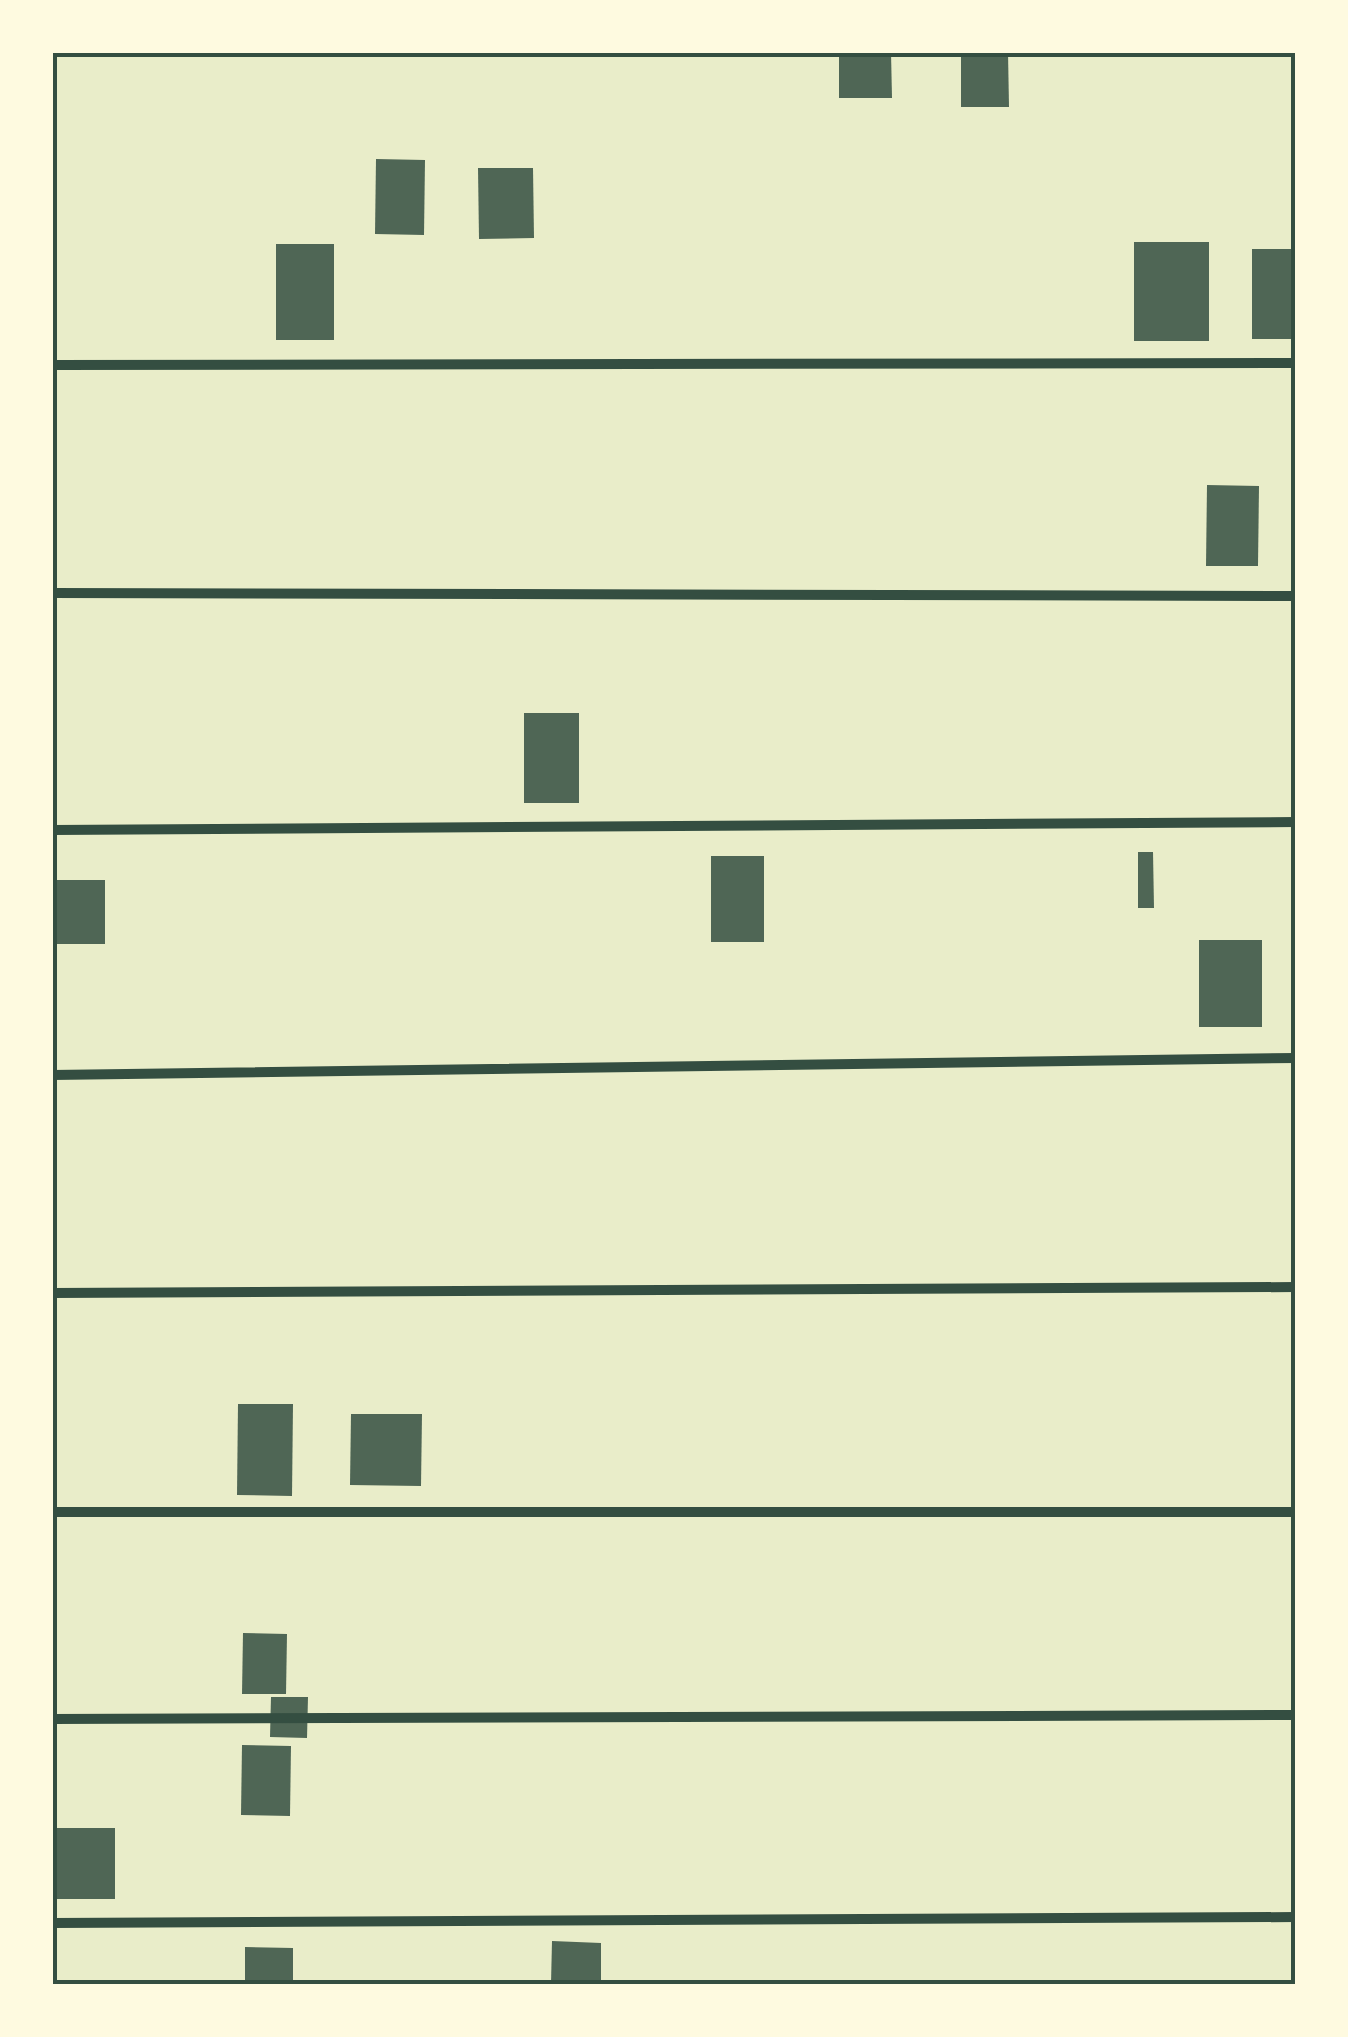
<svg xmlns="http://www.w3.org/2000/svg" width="1348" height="2037" font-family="'IBM Plex Sans',sans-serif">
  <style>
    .building { fill: #4f6655 }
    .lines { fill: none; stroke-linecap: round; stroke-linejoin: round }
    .minor { stroke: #344e41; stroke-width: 10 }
    .neatline { fill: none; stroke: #344e41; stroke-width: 4 }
  </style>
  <rect width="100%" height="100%" fill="#e9edc9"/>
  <g class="building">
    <polygon points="839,52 891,52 892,98 839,98"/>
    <polygon points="961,52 1008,52 1009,107 961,107"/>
    <polygon points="376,159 425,160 424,235 375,234"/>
    <polygon points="478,168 533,168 534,238 479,239"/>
    <rect x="1134" y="242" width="75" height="99"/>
    <rect x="276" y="244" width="58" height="96"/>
    <rect x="1252" y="249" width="44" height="90"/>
    <polygon points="1207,485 1259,486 1258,566 1206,566"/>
    <rect x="524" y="713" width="55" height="90"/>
    <polygon points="1138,852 1153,852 1154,908 1138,908"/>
    <rect x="711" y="856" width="53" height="86"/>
    <rect x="52" y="880" width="53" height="64"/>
    <rect x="1199" y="940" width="63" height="87"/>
    <polygon points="238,1404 293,1404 292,1496 237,1495"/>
    <polygon points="351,1414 422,1414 421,1486 350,1485"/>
    <polygon points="243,1633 287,1634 286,1694 242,1694"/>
    <polygon points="271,1697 308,1697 307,1738 270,1737"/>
    <polygon points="242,1745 291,1746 290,1816 241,1815"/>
    <polygon points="55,1828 115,1828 115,1899 56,1899"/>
    <polygon points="552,1941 601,1943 601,1984 551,1984"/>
    <polygon points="245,1947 293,1948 293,1984 245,1984"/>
  </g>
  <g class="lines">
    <g class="minor">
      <polyline points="52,365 1296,363"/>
      <polyline points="52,593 1296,596"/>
      <polyline points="52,830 1296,822"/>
      <polyline points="52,1075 1296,1058"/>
      <polyline points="52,1293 1296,1287"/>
      <polyline points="52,1512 1296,1512"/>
      <polyline points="52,1719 1296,1715"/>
      <polyline points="52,1923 1296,1917"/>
    </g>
  </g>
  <rect width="1348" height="2037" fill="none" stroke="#fefae0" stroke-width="110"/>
  <rect x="55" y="55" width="1238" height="1927" class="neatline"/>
</svg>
